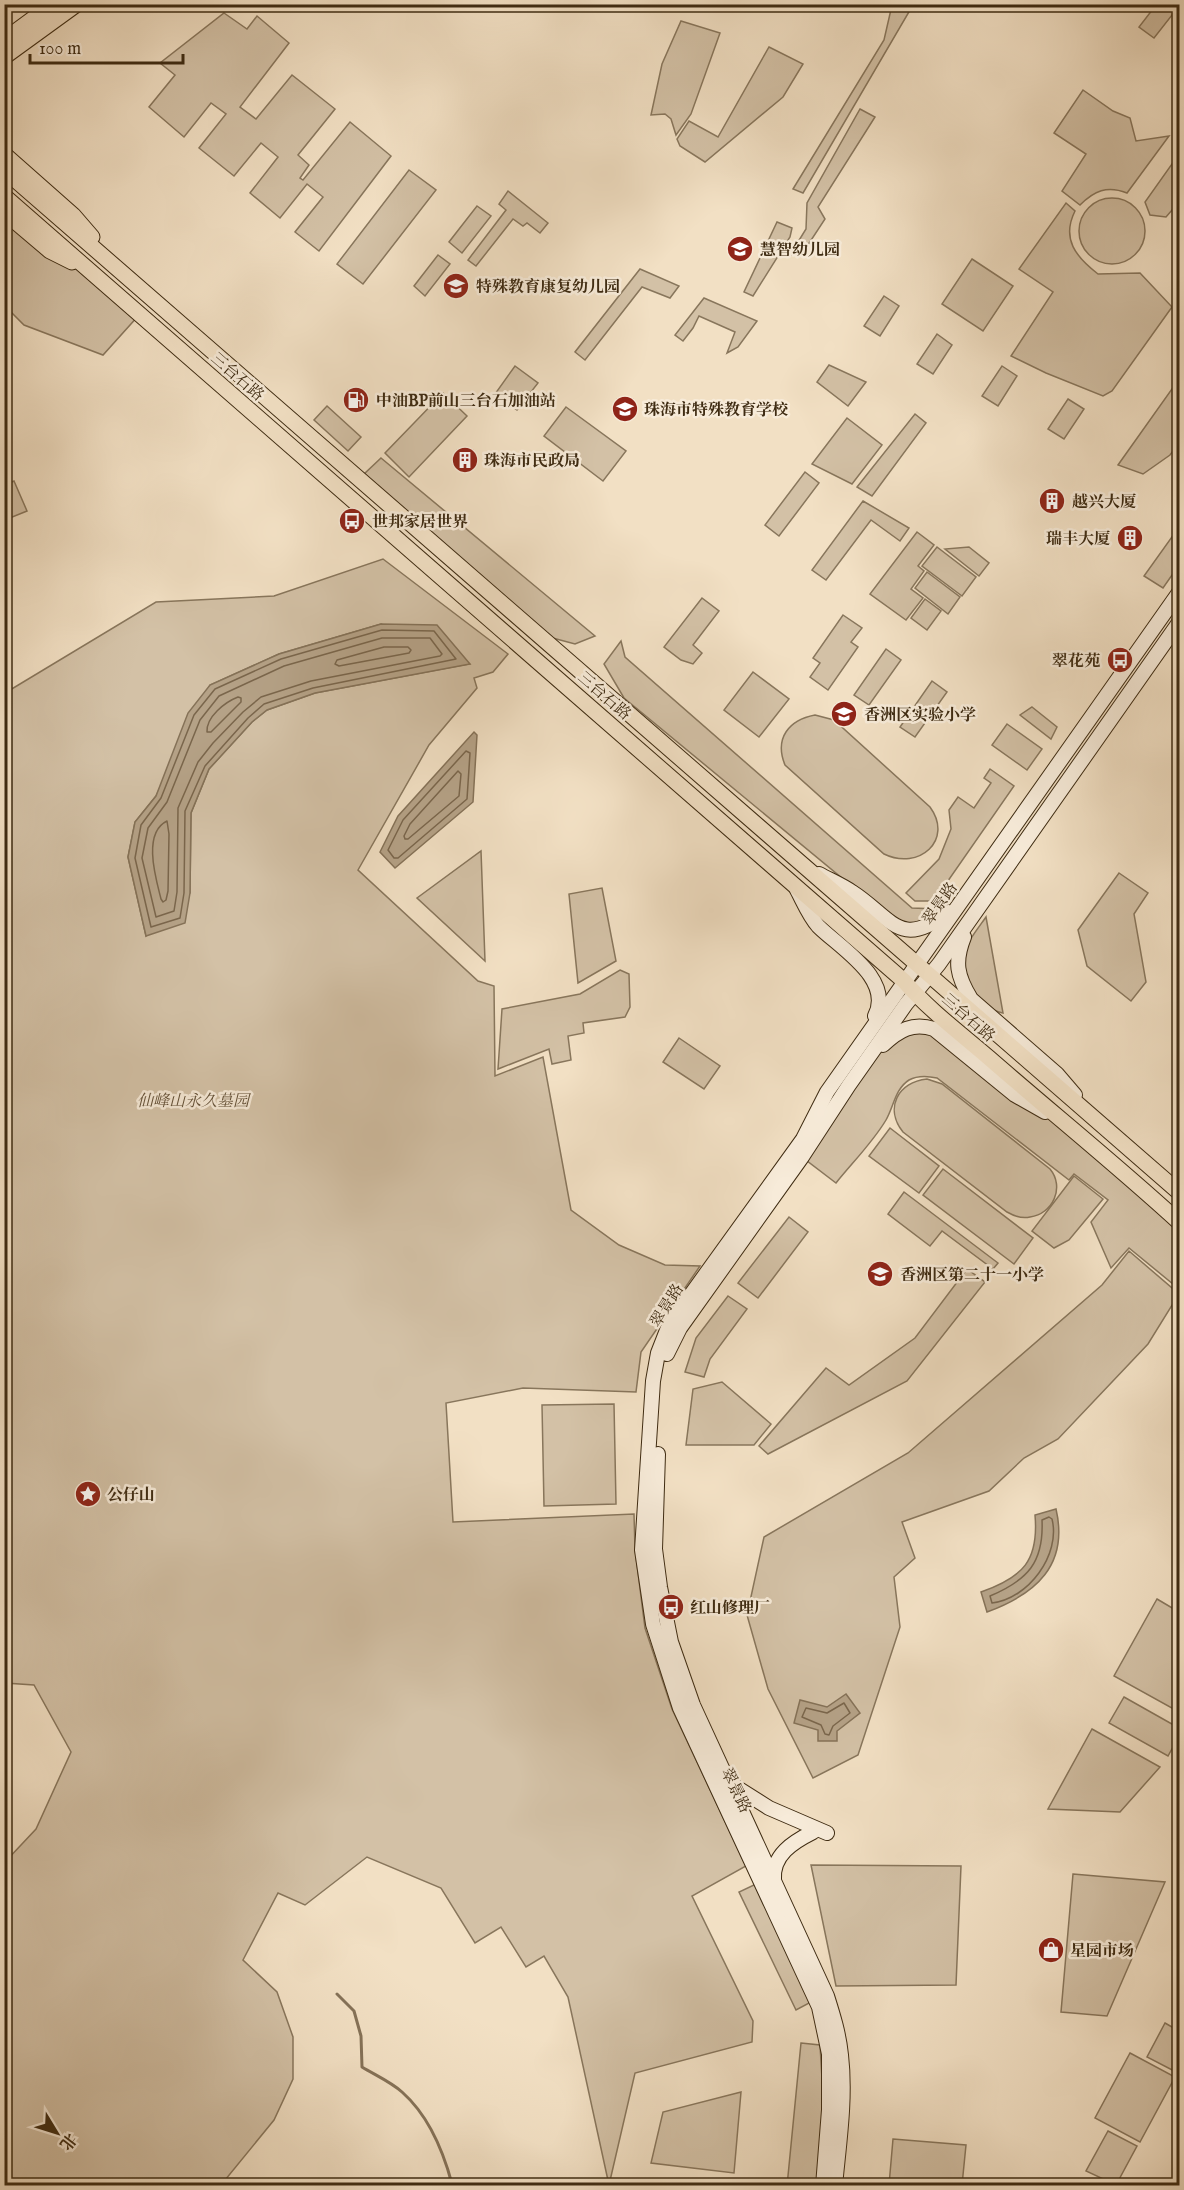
<svg xmlns="http://www.w3.org/2000/svg" width="1184" height="2190" font-family="'IM FELL English','Noto Serif SC',serif">
  <style>
    .green { fill: #d3c1a6; stroke: #88765c; stroke-width: 1.5; fill-rule: evenodd }
    .water { fill: #b5a287; stroke: #857258; stroke-width: 1.5 }
    .lines { fill: none; stroke-linecap: round; stroke-linejoin: round }
    .shore { stroke: #7a664c; stroke-width: 1.5 }
    .stream { stroke: #857258; stroke-width: 3 }
    .secondary-casing { stroke: #3e2b12; stroke-width: 16 }
    .primary-casing { stroke: #3e2b12; stroke-width: 17 }
    .secondary { stroke: #f7ebd9; stroke-width: 14 }
    .primary { stroke: #f2e0c4; stroke-width: 15 }
    .labels { text-anchor: middle; stroke-width: 5; stroke-linejoin: round; paint-order: stroke }
    .poi-label { font-size: 16px; font-weight: bold; fill: #3e2b12; stroke: #f7ebd9; text-anchor: start }
    .street-label { font-size: 16px; fill: #3e2b12; stroke: #f7ebd9 }
    .park-label { font-size: 16px; font-style: italic; fill: #635037; stroke: #f7ebd9 }
  </style>
  <rect width="100%" height="100%" fill="#f2e0c4"/>
  <filter id="stains"><feTurbulence type="fractalNoise" baseFrequency=".00333" numOctaves="4"/><feColorMatrix values="0 0 0 0 .2 0 0 0 0 .09 0 0 0 0 .02 0 0 0 .5 -.17"/></filter>
  <radialGradient id="worn" r=".72"><stop offset=".6" stop-color="#630" stop-opacity="0"/><stop offset="1" stop-color="#630" stop-opacity=".3"/></radialGradient>
  <g class="green">
    <polygon points="892,5 913,5 803,193 793,189 884,40"/>
    <polygon points="1156,5 1169,5 1176,10 1154,38 1139,27"/>
    <polygon points="224,13 247,29 257,16 289,43 240,107 256,119 292,75 335,109 298,155 309,165 300,178 303,180 350,122 391,156 319,251 295,232 323,197 307,184 280,218 250,193 278,157 261,143 234,176 199,148 226,114 211,103 184,137 149,107 175,75 160,63"/>
    <polygon points="681,21 720,33 691,114 676,135 671,119 665,114 651,115 662,64"/>
    <polygon points="769,47 803,64 783,97 705,162 680,146 677,139 689,121 718,137"/>
    <path d="M1083 90 1113 111 1130 118 1136 141 1169 136 1127 193C1107 185 1094 191 1080 205L1062 191 1086 154 1054 133Z"/>
    <polygon points="860,109 875,117 818,207 825,219 802,254 790,255 806,229 807,203"/>
    <polygon points="1179,154 1179,202 1166,217 1150,215 1145,202"/>
    <polygon points="409,170 436,190 363,284 337,264"/>
    <polygon points="508,191 548,223 540,233 527,223 523,226 513,219 476,266 468,260 506,210 499,204"/>
    <circle cx="1112" cy="231" r="33"/>
    <path d="M1066 203 1075 211C1061 239 1076 257 1098 274L1140 273 1172 307 1112 391 1103 396 1046 373 1011 356 1053 292 1019 269Z"/>
    <polygon points="477,206 491,216 462,253 449,242"/>
    <polygon points="4,213 95,275 139,315 103,355 24,325 5,306"/>
    <polygon points="777,222 792,228 790,237 753,296 744,292"/>
    <polygon points="438,255 450,264 425,296 414,286"/>
    <polygon points="972,259 1013,286 983,331 942,304"/>
    <polygon points="640,269 679,286 670,298 642,287 585,360 575,352"/>
    <polygon points="884,296 899,306 880,336 864,326"/>
    <polygon points="704,298 757,321 738,347 727,353 735,332 699,316 693,328 683,341 675,335"/>
    <polygon points="937,334 952,345 933,374 917,364"/>
    <polygon points="829,365 866,382 848,406 817,382"/>
    <polygon points="515,366 538,383 517,410 495,394"/>
    <polygon points="1002,366 1017,376 998,406 982,396"/>
    <polygon points="1179,379 1179,443 1170,455 1143,474 1118,465"/>
    <polygon points="443,393 467,416 409,477 385,453"/>
    <polygon points="1068,399 1084,409 1064,439 1048,429"/>
    <polygon points="327,406 361,437 348,451 314,420"/>
    <polygon points="566,407 626,451 603,481 544,436"/>
    <polygon points="915,414 926,423 872,496 857,487"/>
    <polygon points="847,418 882,445 852,484 812,464"/>
    <polygon points="381,458 595,636 575,644 549,637 363,475"/>
    <polygon points="805,472 819,483 779,536 765,525"/>
    <polygon points="14,481 27,511 5,520 5,485"/>
    <polygon points="863,501 909,528 900,541 871,520 826,580 812,570"/>
    <polygon points="1179,527 1179,565 1163,588 1144,576"/>
    <polygon points="917,532 934,545 918,566 924,571 911,589 923,598 906,620 870,594"/>
    <polygon points="937,547 976,577 962,596 922,566"/>
    <polygon points="969,547 989,563 979,576 945,549"/>
    <path d="M383 559 508 654 493 672 474 678 477 688 429 745 358 870 478 981 494 986 495 1076 543 1057 571 1210 619 1245 665 1265 700 1266 641 1352 636 1392 523 1388 446 1403 453 1522 634 1514 635 1549 645 1628 672 1709 746 1866 692 1896 753 2021 752 2042 635 2073 609 2185 568 1997 544 1956 526 1967 501 1927 475 1943 441 1888 367 1857 305 1905 278 1893 243 1960 277 1992 293 2037V2079L274 2120 221 2185H5V1862L36 1829 71 1752 34 1685 5 1683V693L156 602 274 596ZM381 624 469 664 315 693 267 710 252 722 209 769 191 813 190 893 146 936 128 857 135 822 156 796 210 685 279 654Z"/>
    <polygon points="927,572 960,597 948,614 915,588"/>
    <polygon points="702,598 719,611 693,645 702,653 693,664 681,660 664,647"/>
    <polygon points="925,599 941,611 927,630 911,618"/>
    <polygon points="843,615 862,628 851,642 858,647 828,690 810,677 820,663 813,658"/>
    <polygon points="621,641 625,657 912,908 937,909 917,924 894,921 624,698 604,664"/>
    <polygon points="886,649 901,660 869,705 854,695"/>
    <polygon points="753,672 789,699 759,737 724,710"/>
    <polygon points="932,681 947,692 915,737 900,727"/>
    <polygon points="1032,707 1057,727 1051,739 1020,715"/>
    <path d="M815 715 834 720 930 807C954 840 919 871 884 854L785 765C774 738 789 720 815 715Z"/>
    <polygon points="1007,724 1042,749 1027,770 992,745"/>
    <polygon points="990,769 1014,786 934,901 915,901 906,893 939,859 951,829 949,810 958,797 974,808 991,783 984,778"/>
    <polygon points="481,851 485,961 417,898"/>
    <polygon points="1119,873 1148,893 1134,914 1146,982 1131,1001 1087,966 1078,930"/>
    <polygon points="602,888 616,961 578,983 569,894"/>
    <path d="M986 917 1003 1013C981 1009 954 972 965 949 970 938 979 927 986 917Z"/>
    <polygon points="620,970 629,974 630,1007 625,1017 583,1023 584,1033 568,1036 571,1060 552,1064 549,1049 498,1069 502,1009 580,994"/>
    <path d="M917 1026 1063 1121 1179 1224V1289L1129 1248 1111 1268 1091 1222 1108 1200 1074 1174 1069 1180 937 1078C928 1076 918 1075 909 1080 895 1089 894 1106 886 1120 873 1142 852 1163 836 1183L802 1157 881 1048Z"/>
    <polygon points="679,1038 720,1066 704,1089 663,1062"/>
    <path d="M927 1079 942 1084 1050 1169C1065 1187 1053 1214 1030 1217 1022 1219 1014 1216 1007 1212L903 1132C884 1108 898 1082 927 1079Z"/>
    <polygon points="890,1128 939,1166 919,1193 869,1156"/>
    <polygon points="943,1169 1033,1238 1014,1264 923,1195"/>
    <polygon points="1074,1176 1103,1199 1069,1240 1054,1248 1032,1231"/>
    <polygon points="904,1192 998,1263 993,1269 942,1231 930,1246 888,1214"/>
    <polygon points="789,1217 808,1232 758,1298 738,1283"/>
    <polygon points="1129,1251 1179,1294 1148,1344 1058,1439 1024,1458 989,1491 902,1522 915,1558 894,1577 900,1627 858,1755 813,1778 768,1689 747,1615 764,1537 908,1453 1102,1285"/>
    <polygon points="967,1269 985,1282 907,1381 768,1454 759,1446 826,1368 849,1385 915,1338"/>
    <polygon points="728,1296 747,1309 710,1359 704,1377 685,1372 696,1338"/>
    <polygon points="722,1382 771,1424 754,1445 686,1445 693,1389"/>
    <polygon points="614,1404 616,1504 544,1506 542,1405"/>
    <polygon points="1157,1599 1179,1612 1179,1712 1114,1676"/>
    <polygon points="1124,1697 1179,1728 1179,1736 1168,1756 1109,1723"/>
    <polygon points="1092,1729 1160,1767 1120,1812 1048,1809"/>
    <polygon points="811,1865 961,1866 956,1985 836,1986"/>
    <polygon points="1073,1874 1165,1882 1107,2016 1061,2012"/>
    <polygon points="756,1884 813,2001 796,2010 739,1892"/>
    <polygon points="1165,2023 1179,2031 1178,2073 1147,2057"/>
    <polygon points="801,2043 820,2045 824,2112 816,2185 787,2186"/>
    <polygon points="1130,2053 1175,2077 1140,2142 1095,2118"/>
    <polygon points="741,2092 734,2173 651,2163 663,2112"/>
    <polygon points="1108,2131 1137,2146 1116,2185 1086,2171"/>
    <polygon points="893,2139 966,2145 962,2185 889,2185"/>
  </g>
  <g class="water">
    <polygon points="381,624 437,625 470,664 315,693 267,710 252,722 209,769 191,813 190,893 185,923 146,936 128,857 135,822 156,796 188,713 210,685 279,654"/>
    <polygon points="474,732 477,735 473,802 395,868 380,852 398,816"/>
    <path d="M1056 1509C1069 1565 1036 1594 987 1612L981 1592C1023 1577 1039 1561 1035 1515Z"/>
    <polygon points="846,1694 860,1713 837,1731 837,1741 818,1741 818,1730 794,1723 800,1700 827,1707"/>
  </g>
  <g class="lines">
    <g class="shore">
      <polygon points="382,630 434,631 456,659 313,688 264,704 248,718 205,766 185,811 184,893 180,918 151,927 135,858 141,825 161,798 194,715 215,689 281,659"/>
      <polygon points="382,638 430,638 442,654 440,656 311,681 261,697 243,712 213,743 198,762 178,808 177,892 174,911 156,917 142,858 148,828 167,802 200,720 219,696 284,666"/>
      <polygon points="384,647 408,647 411,650 409,653 339,666 335,664 337,660"/>
      <path d="M238 697 241 698V702L211 732H207C206 717 225 702 238 697Z"/>
      <polygon points="466,751 470,753 467,799 398,858 394,858 388,850 403,820"/>
      <polygon points="458,771 461,774 459,796 408,839 405,839 404,836 410,824"/>
      <path d="M167 821 169 834 168 891 166 900 163 902 161 899C156 879 142 833 167 821Z"/>
      <path d="M1049 1517 1052 1519C1061 1555 1028 1599 992 1603L990 1596C1028 1580 1044 1562 1042 1520Z"/>
      <polygon points="844,1703 850,1713 833,1726 829,1735 825,1734 821,1725 802,1717 806,1708 827,1713"/>
    </g>
    <path class="stream" d="M337 1994 354 2011 361 2036 362 2067C375 2075 391 2082 402 2092 428 2115 443 2150 452 2184L454 2186"/>
    <g class="secondary-casing">
      <g id="secondary">
        <path d="M819 874C830 880 842 885 852 892 891 917 900 951 948 912"/>
        <path d="M797 890C803 901 809 916 818 926 840 948 894 979 875 1016"/>
        <path d="M964 937C954 962 957 976 971 999L1057 1074 1075 1095"/>
        <path d="M883 1045C899 1030 913 1022 934 1029L1015 1095 1045 1112"/>
        <polyline points="667,1354 680,1328 802,1157 849,1085 906,1004 939,964 1180,621"/>
        <path d="M658 1454 655 1549 660 1587 671 1642 693 1705 827 1996C833 2015 839 2034 841 2055 846 2098 839 2143 835 2186"/>
        <polyline points="728,1782 769,1808 827,1833"/>
        <path d="M774 1880C772 1855 793 1842 813 1832"/>
        <polyline points="823,2186 829,2110 829,2054 819,2007 680,1708 653,1624 642,1550 653,1381 658,1353 669,1325 803,1139 827,1092 1180,591"/>
      </g>
    </g>
    <g class="primary-casing">
      <g id="primary">
        <polyline points="4,40 53,4"/>
        <polyline points="4,57 77,4"/>
        <polyline points="4,154 73,215 92,237"/>
        <polyline points="4,170 1180,1193"/>
        <path d="M4 196 904 981C929 1010 960 1033 989 1058 1052 1113 1118 1166 1180 1223"/>
        <polyline points="4,212 50,251 72,262"/>
      </g>
    </g>
    <use href="#secondary" class="secondary"/>
    <use href="#primary" class="primary"/>
  </g>
  <defs>
    <g id="school-disc" transform="scale(1.35)"><circle r="9.5" fill="#8f2418" stroke="#f7ebd9"/><path d="M0-5L7-2L0 1L-7-2ZM-4 1L0 2.5L4 1V4Q0 6-4 4Z" fill="#fff"/></g>
    <g id="fuel-disc" transform="scale(1.35)"><circle r="9.5" fill="#8f2418" stroke="#f7ebd9"/><path d="M-5.5-6h7V0h2V4h1.3V-2.5L3-4.5l.8-.8L6-3V5H2.5V1h-1V6h-7ZM-4.2-4.7v3.2H.2V-4.7Z" fill="#fff"/></g>
    <g id="building-disc" transform="scale(1.35)"><circle r="9.5" fill="#8f2418" stroke="#f7ebd9"/><path d="M-4-6H4V6H1V3H-1V6H-4ZM-2.5-4.3h1.7v1.8h-1.7ZM.8-4.3h1.7v1.8H.8ZM-2.5-1h1.7V.8h-1.7ZM.8-1h1.7V.8H.8Z" fill="#fff"/></g>
    <g id="bus-disc" transform="scale(1.35)"><circle r="9.5" fill="#8f2418" stroke="#f7ebd9"/><path d="M-5-6H5V4H4V6H2V4H-2V6H-4V4H-5ZM-3.5-4V0h7V-4ZM-3.5 1.2v1.5H-2V1.2ZM2 1.2v1.5H3.5V1.2Z" fill="#fff"/></g>
    <g id="sight-disc" transform="scale(1.35)"><circle r="9.5" fill="#8f2418" stroke="#f7ebd9"/><path d="M0-6L1.8-2.2L6-1.7L2.9 1.2L3.7 5.4L0 3.3L-3.7 5.4L-2.9 1.2L-6-1.7L-1.8-2.2Z" fill="#fff"/></g>
    <g id="shop-disc" transform="scale(1.35)"><circle r="9.5" fill="#8f2418" stroke="#f7ebd9"/><path d="M-5-2.5h2.3a2.7 3.5 0 0 1 5.4 0H5L5.5 6h-11ZM-1.5-2.5h3a1.5 2.3 0 0 0-3 0Z" fill="#fff"/></g>
  </defs>
  <g fill-rule="evenodd">
    <use href="#school-disc" x="740" y="249"/>
    <use href="#school-disc" x="456" y="286"/>
    <use href="#fuel-disc" x="356" y="400"/>
    <use href="#school-disc" x="625" y="409"/>
    <use href="#building-disc" x="465" y="460"/>
    <use href="#building-disc" x="1052" y="501"/>
    <use href="#bus-disc" x="352" y="521"/>
    <use href="#building-disc" x="1130" y="538"/>
    <use href="#bus-disc" x="1120" y="660"/>
    <use href="#school-disc" x="844" y="714"/>
    <use href="#school-disc" x="880" y="1274"/>
    <use href="#sight-disc" x="88" y="1494"/>
    <use href="#bus-disc" x="671" y="1607"/>
    <use href="#shop-disc" x="1051" y="1950"/>
  </g>
  <g class="labels">
    <g class="poi-label">
      <text x="760" y="255">慧智幼儿园</text>
      <text x="476" y="292">特殊教育康复幼儿园</text>
      <text x="376" y="406">中油BP前山三台石加油站</text>
      <text x="644" y="415">珠海市特殊教育学校</text>
      <text x="484" y="466">珠海市民政局</text>
      <text x="1072" y="507">越兴大厦</text>
      <text x="372" y="527">世邦家居世界</text>
      <text x="1110" y="544" text-anchor="end">瑞丰大厦</text>
      <text x="1100" y="666" text-anchor="end">翠花苑</text>
      <text x="864" y="720">香洲区实验小学</text>
      <text x="900" y="1280">香洲区第二十一小学</text>
      <text x="107" y="1500">公仔山</text>
      <text x="690" y="1613">红山修理厂</text>
      <text x="1070" y="1956">星园市场</text>
    </g>
    <g class="street-label">
      <text transform="translate(238 376) rotate(41)" y="6">三台石路</text>
      <text transform="translate(605 695) rotate(41)" y="6">三台石路</text>
      <text transform="translate(939 903) rotate(-55)" y="6">翠景路</text>
      <text transform="translate(969 1017) rotate(41)" y="6">三台石路</text>
      <text transform="translate(666 1305) rotate(-58)" y="6">翠景路</text>
      <text transform="translate(737 1790) rotate(64)" y="6">翠景路</text>
    </g>
    <g class="park-label">
      <text x="193" y="1106">仙峰山永久墓园</text>
    </g>
  </g>
  <rect width="1184" height="2190" fill="none" stroke="#f2e0c4" stroke-width="24"/>
  <rect x="6" y="6" width="1172" height="2178" fill="none" stroke="#3e2b12" stroke-width="3"/>
  <rect x="12" y="12" width="1160" height="2166" fill="none" stroke="#3e2b12" stroke-width="1.5"/>
  <g transform="translate(57 2133) rotate(128)" stroke="#f7ebd9" stroke-width="4.5" paint-order="stroke">
  <path d="M0-4.5L10 22L0 15L-10 22Z" fill="#3e2b12"/>
  <text y="-9" font-size="16" font-weight="bold" text-anchor="middle" fill="#3e2b12">北</text>
  </g>
  <path d="M30 54v9h153v-9" fill="none" stroke="#3e2b12" stroke-width="3"/>
  <text x="39" y="54" font-size="18" fill="#3e2b12" stroke="#f7ebd9" stroke-width="4.5" paint-order="stroke">100 m</text>
  <rect width="100%" height="100%" filter="url(#stains)"/>
  <rect width="100%" height="100%" fill="url(#worn)"/>
</svg>
